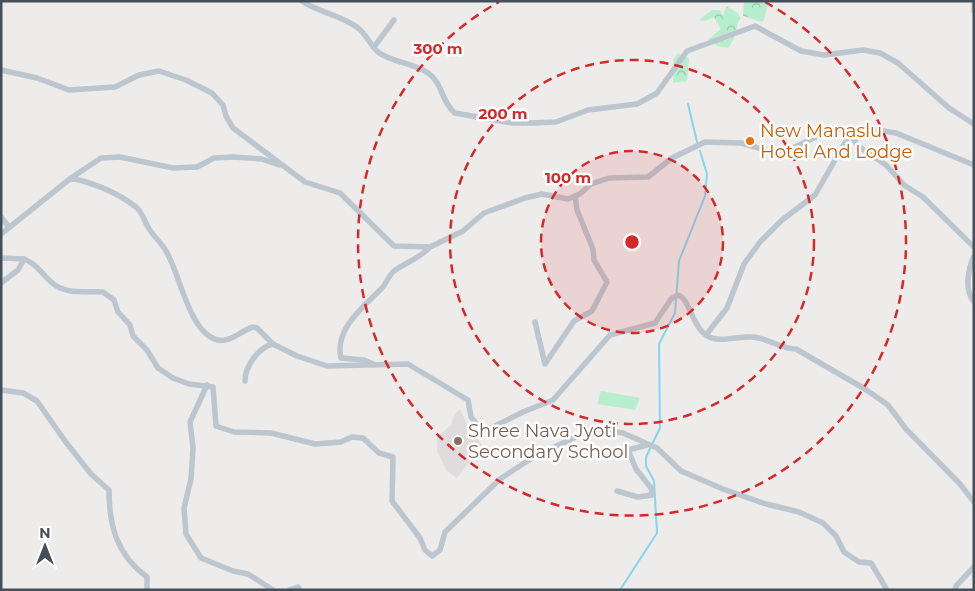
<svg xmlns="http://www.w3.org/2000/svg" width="975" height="591" font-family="Montserrat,sans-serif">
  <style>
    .education { fill: #dfdcdd }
    .green { fill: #b7eecd }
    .forest { fill: url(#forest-crowns) }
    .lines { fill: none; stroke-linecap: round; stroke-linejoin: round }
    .stream { stroke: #84d6ec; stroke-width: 2 }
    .minor { stroke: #bcc6ce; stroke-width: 5.5 }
    .ring { fill: none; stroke: #d62828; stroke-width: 2.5; stroke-dasharray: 9 6 }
    .food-dot { fill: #e8710a; stroke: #fff; stroke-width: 2 }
    .education-dot { fill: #8d6e63; stroke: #fff; stroke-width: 2 }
    .labels { text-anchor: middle; stroke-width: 5; stroke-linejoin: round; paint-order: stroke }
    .food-label { font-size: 18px; fill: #c56008; stroke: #fff; text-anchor: start }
    .education-label { font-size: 18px; fill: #785e54; stroke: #fff; text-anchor: start }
    .centre { fill: #d62828; stroke: #fff; stroke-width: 2.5 }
    .ring-label { font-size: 15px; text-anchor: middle; font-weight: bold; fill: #d62828; stroke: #fff; stroke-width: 5; stroke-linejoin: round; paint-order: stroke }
  </style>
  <defs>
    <pattern id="forest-crowns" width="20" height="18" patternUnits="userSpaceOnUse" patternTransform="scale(1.25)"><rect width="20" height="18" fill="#b7eecd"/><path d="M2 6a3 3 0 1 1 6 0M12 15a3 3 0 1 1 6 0" fill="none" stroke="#96c3a9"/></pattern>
  </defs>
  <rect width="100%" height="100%" fill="#eeebeb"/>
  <polygon class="education" points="460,409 469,428 482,445 457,478 447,471 437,451 437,437 451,425 455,414"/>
  <polygon class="green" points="601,391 640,398 635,410 597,404"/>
  <g class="forest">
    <polygon points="744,1 761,1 768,5 763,22 743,16"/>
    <path d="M726 6 738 13 740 18C735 29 736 38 728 48L717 46 708 39 721 29 714 17 705 21 699 20 712 10H720L723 16Z"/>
    <polygon points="678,53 689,58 687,81 673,83 673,60"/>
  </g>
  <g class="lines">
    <g class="stream">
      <polyline points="688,104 697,142"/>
      <polyline points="620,590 657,533 654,481 646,466 646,457 660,428 659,344 675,313 679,261 705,196 707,174 700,151"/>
    </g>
    <g class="minor">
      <path d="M302 1C319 13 342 15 358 28 366 34 370 45 378 52 391 62 413 63 428 73 443 83 441 102 455 113L512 123H532L556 122 588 110 637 104 657 93 687 51 755 26 801 51 824 55 863 50 880 53 898 63 949 108 974 124"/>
      <polyline points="974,1 974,11"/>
      <polyline points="374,47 394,20"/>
      <polyline points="1,70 37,78 69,90 115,87 139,75 159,71 186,80 212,93 223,105 226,116 233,128 305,182 340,193 394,246 430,247 463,231 484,213 525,198 542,194 568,199 580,194 591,184 609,178 648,177 672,158 705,142 741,143 769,151 793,148 834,128 850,134 877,130 896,133 974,165"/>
      <polyline points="850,134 858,146 886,165 904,185 923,197 974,247"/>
      <polyline points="71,178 101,158 120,157 173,168 197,167 214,158 233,157 262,159 279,165"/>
      <polyline points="1,217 9,227"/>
      <path d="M1 234 71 178C93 183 118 193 136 207 142 212 144 220 148 227 153 236 161 242 166 251 180 273 189 334 218 340 230 343 242 330 253 327L257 328 273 344 297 356 327 366 408 364 468 400 471 417 481 429 491 428 523 412 553 400 610 335 655 323 671 299 678 295C690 299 692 326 706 335 718 344 737 336 751 337 767 337 780 349 796 349L865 389 888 405 906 429 960 484 974 502"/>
      <path d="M974 256C968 269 964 290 974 302"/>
      <polyline points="1,258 24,259 18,270 1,283"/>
      <path d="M24 259C37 264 41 273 51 282 65 295 85 291 103 292L114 300 118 312 130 325 133 336 147 350 158 368 173 378 189 384 213 387 216 426 234 432 271 433 315 444 341 442 352 437 363 438 379 453 393 457 392 501 420 538 425 550 432 556 440 550 445 532 500 479 535 456 595 428 623 433 657 448 681 471 723 489 766 504 799 512 823 523 836 536 844 552 859 562 871 563 887 590"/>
      <polyline points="535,322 545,364 574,321 592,311 607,282 594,260 593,249 577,210 575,196"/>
      <polyline points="706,335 727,308 744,264 760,242 782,220 815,195 850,134"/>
      <path d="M373 364 364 360 341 358C334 330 363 307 380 290 386 285 388 276 394 271 406 262 419 259 430 247"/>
      <path d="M245 381C245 366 259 347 273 344"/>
      <polyline points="207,385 190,422 193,448 191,479 184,508 186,534 201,558 233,571 248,574 273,590"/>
      <path d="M1 390 23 393 37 401 65 441 91 474 109 490C109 526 117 555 147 577V590"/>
      <polyline points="617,491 638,497 652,495 651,488 636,469 628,450 647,445"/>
      <polyline points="289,590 298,587 300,590"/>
      <polyline points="955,590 956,586 974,567"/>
    </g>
  </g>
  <circle cx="632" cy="242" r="91" fill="#d62828" fill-opacity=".12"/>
  <g class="ring">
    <circle cx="632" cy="242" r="91"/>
    <circle cx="632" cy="242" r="182"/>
    <path d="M765 2A274 274 0 1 1 499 2"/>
  </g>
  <circle class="food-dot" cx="750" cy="141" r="5"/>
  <circle class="education-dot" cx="458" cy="441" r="5"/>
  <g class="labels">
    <g class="food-label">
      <text x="760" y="137">New Manaslu<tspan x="760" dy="21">Hotel And Lodge</tspan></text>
    </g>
    <g class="education-label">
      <text x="468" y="437">Shree Nava Jyoti<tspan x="468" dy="21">Secondary School</tspan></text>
    </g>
  </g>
  <circle cx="632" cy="242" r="8" class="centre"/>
  <g class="ring-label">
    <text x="438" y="54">300 m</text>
    <text x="503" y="119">200 m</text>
    <text x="568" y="183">100 m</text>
  </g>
  <rect width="975" height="591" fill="none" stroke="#444f59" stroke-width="5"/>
  <g transform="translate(45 546)" stroke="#ffffff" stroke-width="4" paint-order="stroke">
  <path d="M0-4L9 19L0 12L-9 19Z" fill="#444f59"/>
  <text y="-8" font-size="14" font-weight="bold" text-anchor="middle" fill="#444f59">N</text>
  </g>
</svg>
